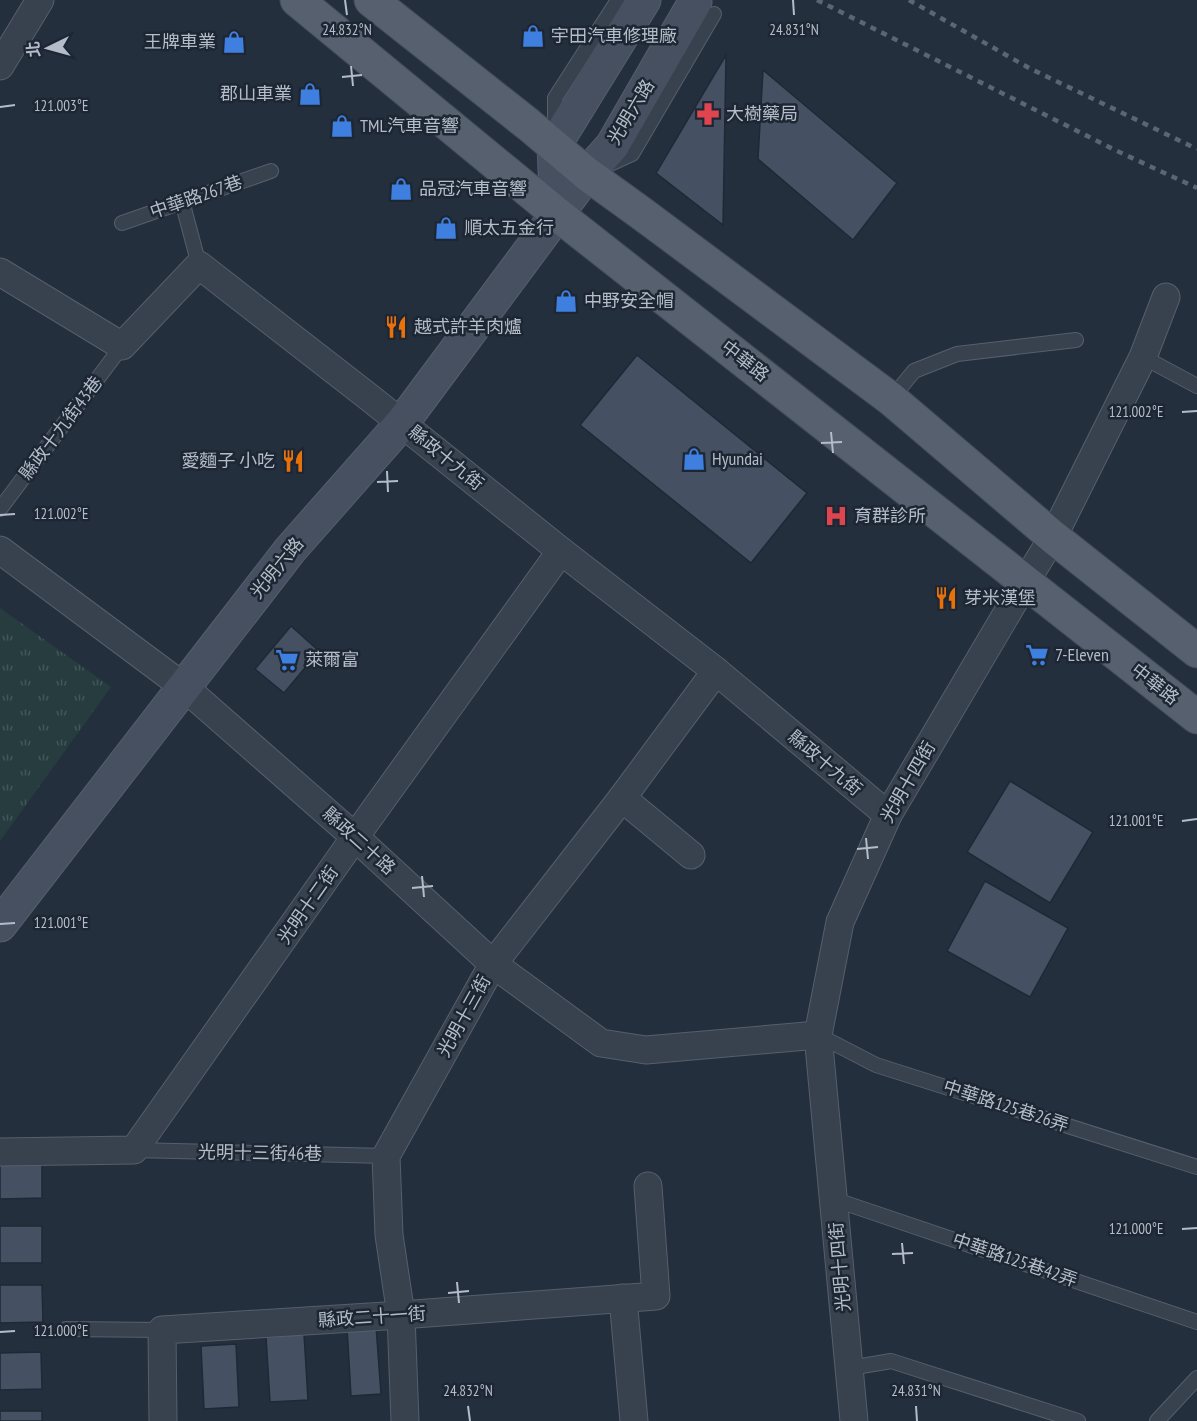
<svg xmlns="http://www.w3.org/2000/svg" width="1197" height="1421" font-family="'PT Sans Narrow','Noto Sans TC',sans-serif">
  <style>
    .park { fill: url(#park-tufts) }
    .building { fill: #455162; stroke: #1f2835; stroke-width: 1.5 }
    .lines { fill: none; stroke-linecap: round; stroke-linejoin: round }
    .lane-casing { stroke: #565f6c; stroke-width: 16 }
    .street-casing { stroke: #565f6c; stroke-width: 29 }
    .secondary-casing { stroke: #565f6c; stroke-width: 35 }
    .primary-casing { stroke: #414a57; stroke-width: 35 }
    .lane { stroke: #38414e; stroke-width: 14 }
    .street { stroke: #38414e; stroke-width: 27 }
    .secondary { stroke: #465061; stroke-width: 33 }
    .primary { stroke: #56606e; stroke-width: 33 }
    .rail { stroke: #5a6575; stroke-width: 4.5; stroke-dasharray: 6 6; stroke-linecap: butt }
    .ticks { fill: none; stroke: #b4bcc9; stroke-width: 2 }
    .labels { text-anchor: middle; stroke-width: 5; stroke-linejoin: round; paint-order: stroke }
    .poi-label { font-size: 18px; fill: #b4bcc9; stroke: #1d2633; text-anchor: start }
    .street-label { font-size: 18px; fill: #b4bcc9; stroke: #1d2633 }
    .ticks-label { font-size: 15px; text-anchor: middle; fill: #b4bcc9; stroke: #1d2633; stroke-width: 5; stroke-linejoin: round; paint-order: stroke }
  </style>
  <defs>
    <pattern id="park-tufts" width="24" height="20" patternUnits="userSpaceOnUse" patternTransform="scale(1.5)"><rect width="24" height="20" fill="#263c3f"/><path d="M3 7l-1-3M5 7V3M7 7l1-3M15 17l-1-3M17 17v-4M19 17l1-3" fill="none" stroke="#435659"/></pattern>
  </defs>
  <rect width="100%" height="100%" fill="#242f3e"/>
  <polygon class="park" points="0,608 111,687 0,841"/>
  <g class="building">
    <polygon points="726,55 723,225 656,173"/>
    <polygon points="763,70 897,183 853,240 758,159"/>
    <polygon points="637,355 807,493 751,563 580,425"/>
    <polygon points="291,626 319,651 284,693 255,669"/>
    <polygon points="1010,781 1093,832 1050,903 967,852"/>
    <polygon points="985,881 1068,928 1030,997 947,951"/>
    <polygon points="42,1161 42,1198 0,1199 0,1162"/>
    <rect x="0" y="1226" width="42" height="37"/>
    <polygon points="0,1285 42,1285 43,1322 0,1323"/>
    <polygon points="376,1326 381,1394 351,1396 347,1328"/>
    <polygon points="304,1334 308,1400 270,1402 266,1337"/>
    <polygon points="236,1344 239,1407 204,1409 201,1346"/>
    <polygon points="41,1352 42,1389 0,1390 0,1353"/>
    <rect x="0" y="1411" width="42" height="10"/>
  </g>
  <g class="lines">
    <g class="lane-casing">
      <g id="lane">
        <polyline points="555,130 555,98 618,0"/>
        <polyline points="608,165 632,154 714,14"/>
        <polyline points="182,201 199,265"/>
        <polyline points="122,223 271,171"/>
        <polyline points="1143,357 1197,386"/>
        <polyline points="891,399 914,371 957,354 1076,340"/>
        <polyline points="0,509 122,346"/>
        <polyline points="818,1035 876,1065 1197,1167"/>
        <polyline points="134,1150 386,1156"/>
        <polyline points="833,1199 1197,1322"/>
        <polyline points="66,1329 162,1330"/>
        <polyline points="850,1368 891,1361 1078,1421"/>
        <polyline points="1157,1421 1197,1378"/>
      </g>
    </g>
    <g class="street-casing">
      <g id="street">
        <polyline points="0,66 40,0"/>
        <polyline points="0,272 122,346 199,265 370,398 561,551 716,671 888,815"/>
        <polyline points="0,550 184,687 355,837 493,964 601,1043 646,1050 818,1035"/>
        <polyline points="622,798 691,855"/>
        <polyline points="0,1152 134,1150 355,837 561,551"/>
        <polyline points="623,1298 634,1421"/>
        <polyline points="163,1421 162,1330 401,1315 656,1296 648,1186"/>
        <polyline points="405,1421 401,1315 389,1235 386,1156 493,964 622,798 716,671"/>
        <polyline points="854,1421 818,1035 840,922 888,815 1026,581 1053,537 1143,357 1166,297"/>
      </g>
    </g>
    <g class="secondary-casing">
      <g id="secondary">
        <polyline points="557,214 554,146 644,0"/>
        <polyline points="0,925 290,550 402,423 587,174 612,146 695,2"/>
      </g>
    </g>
    <g class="primary-casing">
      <g id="primary">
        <polyline points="297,0 557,214 1197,717"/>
        <polyline points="371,0 529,125 587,174 641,213 891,399 1053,537 1197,651"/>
      </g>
    </g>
    <use href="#lane" class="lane"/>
    <use href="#street" class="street"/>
    <use href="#secondary" class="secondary"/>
    <use href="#primary" class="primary"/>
    <g class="rail">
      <polyline points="817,0 1117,151 1197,188"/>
      <polyline points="909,0 1029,68 1197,149"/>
    </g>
  </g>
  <path class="ticks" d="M345 0 347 15M793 0 794 15M351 66 353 86M342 77 362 75M0 107 15 105M1182 412 1197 411M831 432 833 453M821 443 842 442M387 471 388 492M377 482 398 481M0 515 15 514M1182 821 1197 819M866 838 868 859M857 849 878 847M422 876 424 897M412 888 433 886M0 924 15 923M1182 1229 1197 1228M902 1243 904 1264M892 1254 913 1253M457 1282 459 1303M448 1293 469 1291M0 1332 15 1331M468 1406 470 1421M916 1406 917 1421"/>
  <defs>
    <g id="shop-bare" transform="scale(1.8)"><path d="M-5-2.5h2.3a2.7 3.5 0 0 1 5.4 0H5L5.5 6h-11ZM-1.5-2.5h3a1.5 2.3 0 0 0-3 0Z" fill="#3f7fe0" stroke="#1d2633" stroke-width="2.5" paint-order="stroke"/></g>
    <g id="pharmacy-bare" transform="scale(1.8)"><path d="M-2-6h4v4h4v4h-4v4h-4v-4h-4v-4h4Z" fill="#e0444e" stroke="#1d2633" stroke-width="2.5" paint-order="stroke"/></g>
    <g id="restaurant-bare" transform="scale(1.8)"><path d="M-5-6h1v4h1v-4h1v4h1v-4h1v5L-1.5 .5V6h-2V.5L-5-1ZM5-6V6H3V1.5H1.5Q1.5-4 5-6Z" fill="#e8710a" stroke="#1d2633" stroke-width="2.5" paint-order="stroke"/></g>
    <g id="hospital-bare" transform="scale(1.8)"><path d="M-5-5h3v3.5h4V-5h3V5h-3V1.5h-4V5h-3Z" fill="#e0444e" stroke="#1d2633" stroke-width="2.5" paint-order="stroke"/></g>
    <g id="supermarket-bare" transform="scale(1.8)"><path d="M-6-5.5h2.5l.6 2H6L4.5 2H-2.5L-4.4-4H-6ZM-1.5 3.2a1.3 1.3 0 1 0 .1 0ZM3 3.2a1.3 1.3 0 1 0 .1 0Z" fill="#3f7fe0" stroke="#1d2633" stroke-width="2.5" paint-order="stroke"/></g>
  </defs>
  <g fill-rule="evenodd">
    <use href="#shop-bare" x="533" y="36"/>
    <use href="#shop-bare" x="234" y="42"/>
    <use href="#shop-bare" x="310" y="94"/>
    <use href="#pharmacy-bare" x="708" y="114"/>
    <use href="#shop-bare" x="342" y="126"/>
    <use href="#shop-bare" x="401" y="189"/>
    <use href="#shop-bare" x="446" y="228"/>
    <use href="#shop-bare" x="566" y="301"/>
    <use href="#restaurant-bare" x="396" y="327"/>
    <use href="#shop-bare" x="694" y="459"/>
    <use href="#restaurant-bare" x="293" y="461"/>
    <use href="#hospital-bare" x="836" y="516"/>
    <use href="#restaurant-bare" x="946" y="598"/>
    <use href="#supermarket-bare" x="1037" y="655"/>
    <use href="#supermarket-bare" x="287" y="660"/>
  </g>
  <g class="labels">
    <g class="poi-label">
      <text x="551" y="42">宇田汽車修理廠</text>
      <text x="216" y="48" text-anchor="end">王牌車業</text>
      <text x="292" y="100" text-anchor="end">郡山車業</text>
      <text x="726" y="120">大樹藥局</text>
      <text x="360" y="132">TML汽車音響</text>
      <text x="419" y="195">品冠汽車音響</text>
      <text x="464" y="234">順太五金行</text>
      <text x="584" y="307">中野安全帽</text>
      <text x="414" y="333">越式許羊肉爐</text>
      <text x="712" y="465">Hyundai</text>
      <text x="275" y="467" text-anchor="end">愛麵子 小吃</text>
      <text x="854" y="522">育群診所</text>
      <text x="964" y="604">芽米漢堡</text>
      <text x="1055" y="661">7-Eleven</text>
      <text x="305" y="666">萊爾富</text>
    </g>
    <g class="street-label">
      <text transform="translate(631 112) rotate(-59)" y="6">光明六路</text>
      <text transform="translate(196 197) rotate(-19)" y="6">中華路267巷</text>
      <text transform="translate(745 361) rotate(38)" y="6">中華路</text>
      <text transform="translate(61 428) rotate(-53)" y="6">縣政十九街43巷</text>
      <text transform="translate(446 458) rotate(39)" y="6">縣政十九街</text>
      <text transform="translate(277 568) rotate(-51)" y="6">光明六路</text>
      <text transform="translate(1155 684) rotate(38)" y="6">中華路</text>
      <text transform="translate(825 763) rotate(40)" y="6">縣政十九街</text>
      <text transform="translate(908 782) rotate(-60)" y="6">光明十四街</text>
      <text transform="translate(359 841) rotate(42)" y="6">縣政二十路</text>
      <text transform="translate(308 905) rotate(-55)" y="6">光明十二街</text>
      <text transform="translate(464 1016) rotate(-61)" y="6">光明十三街</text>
      <text transform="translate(1006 1106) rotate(18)" y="6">中華路125巷26弄</text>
      <text transform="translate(260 1153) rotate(1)" y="6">光明十三街46巷</text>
      <text transform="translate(1015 1260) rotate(19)" y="6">中華路125巷42弄</text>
      <text transform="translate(840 1267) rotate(-95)" y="6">光明十四街</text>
      <text transform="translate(372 1317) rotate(-4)" y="6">縣政二十一街</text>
    </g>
  </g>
  <g class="ticks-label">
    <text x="347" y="35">24.832°N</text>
    <text x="794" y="35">24.831°N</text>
    <text x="61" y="111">121.003°E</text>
    <text x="1136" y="417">121.002°E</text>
    <text x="61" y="519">121.002°E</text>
    <text x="1136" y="826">121.001°E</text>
    <text x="61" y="928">121.001°E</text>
    <text x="1136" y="1234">121.000°E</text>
    <text x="61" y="1336">121.000°E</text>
    <text x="468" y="1396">24.832°N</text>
    <text x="916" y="1396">24.831°N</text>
  </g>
  <g transform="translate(48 48) rotate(265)" stroke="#1d2633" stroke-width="4.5" paint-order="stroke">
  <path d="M0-4.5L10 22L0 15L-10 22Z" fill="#b4bcc9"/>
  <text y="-9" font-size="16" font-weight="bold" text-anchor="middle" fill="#b4bcc9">北</text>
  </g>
</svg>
